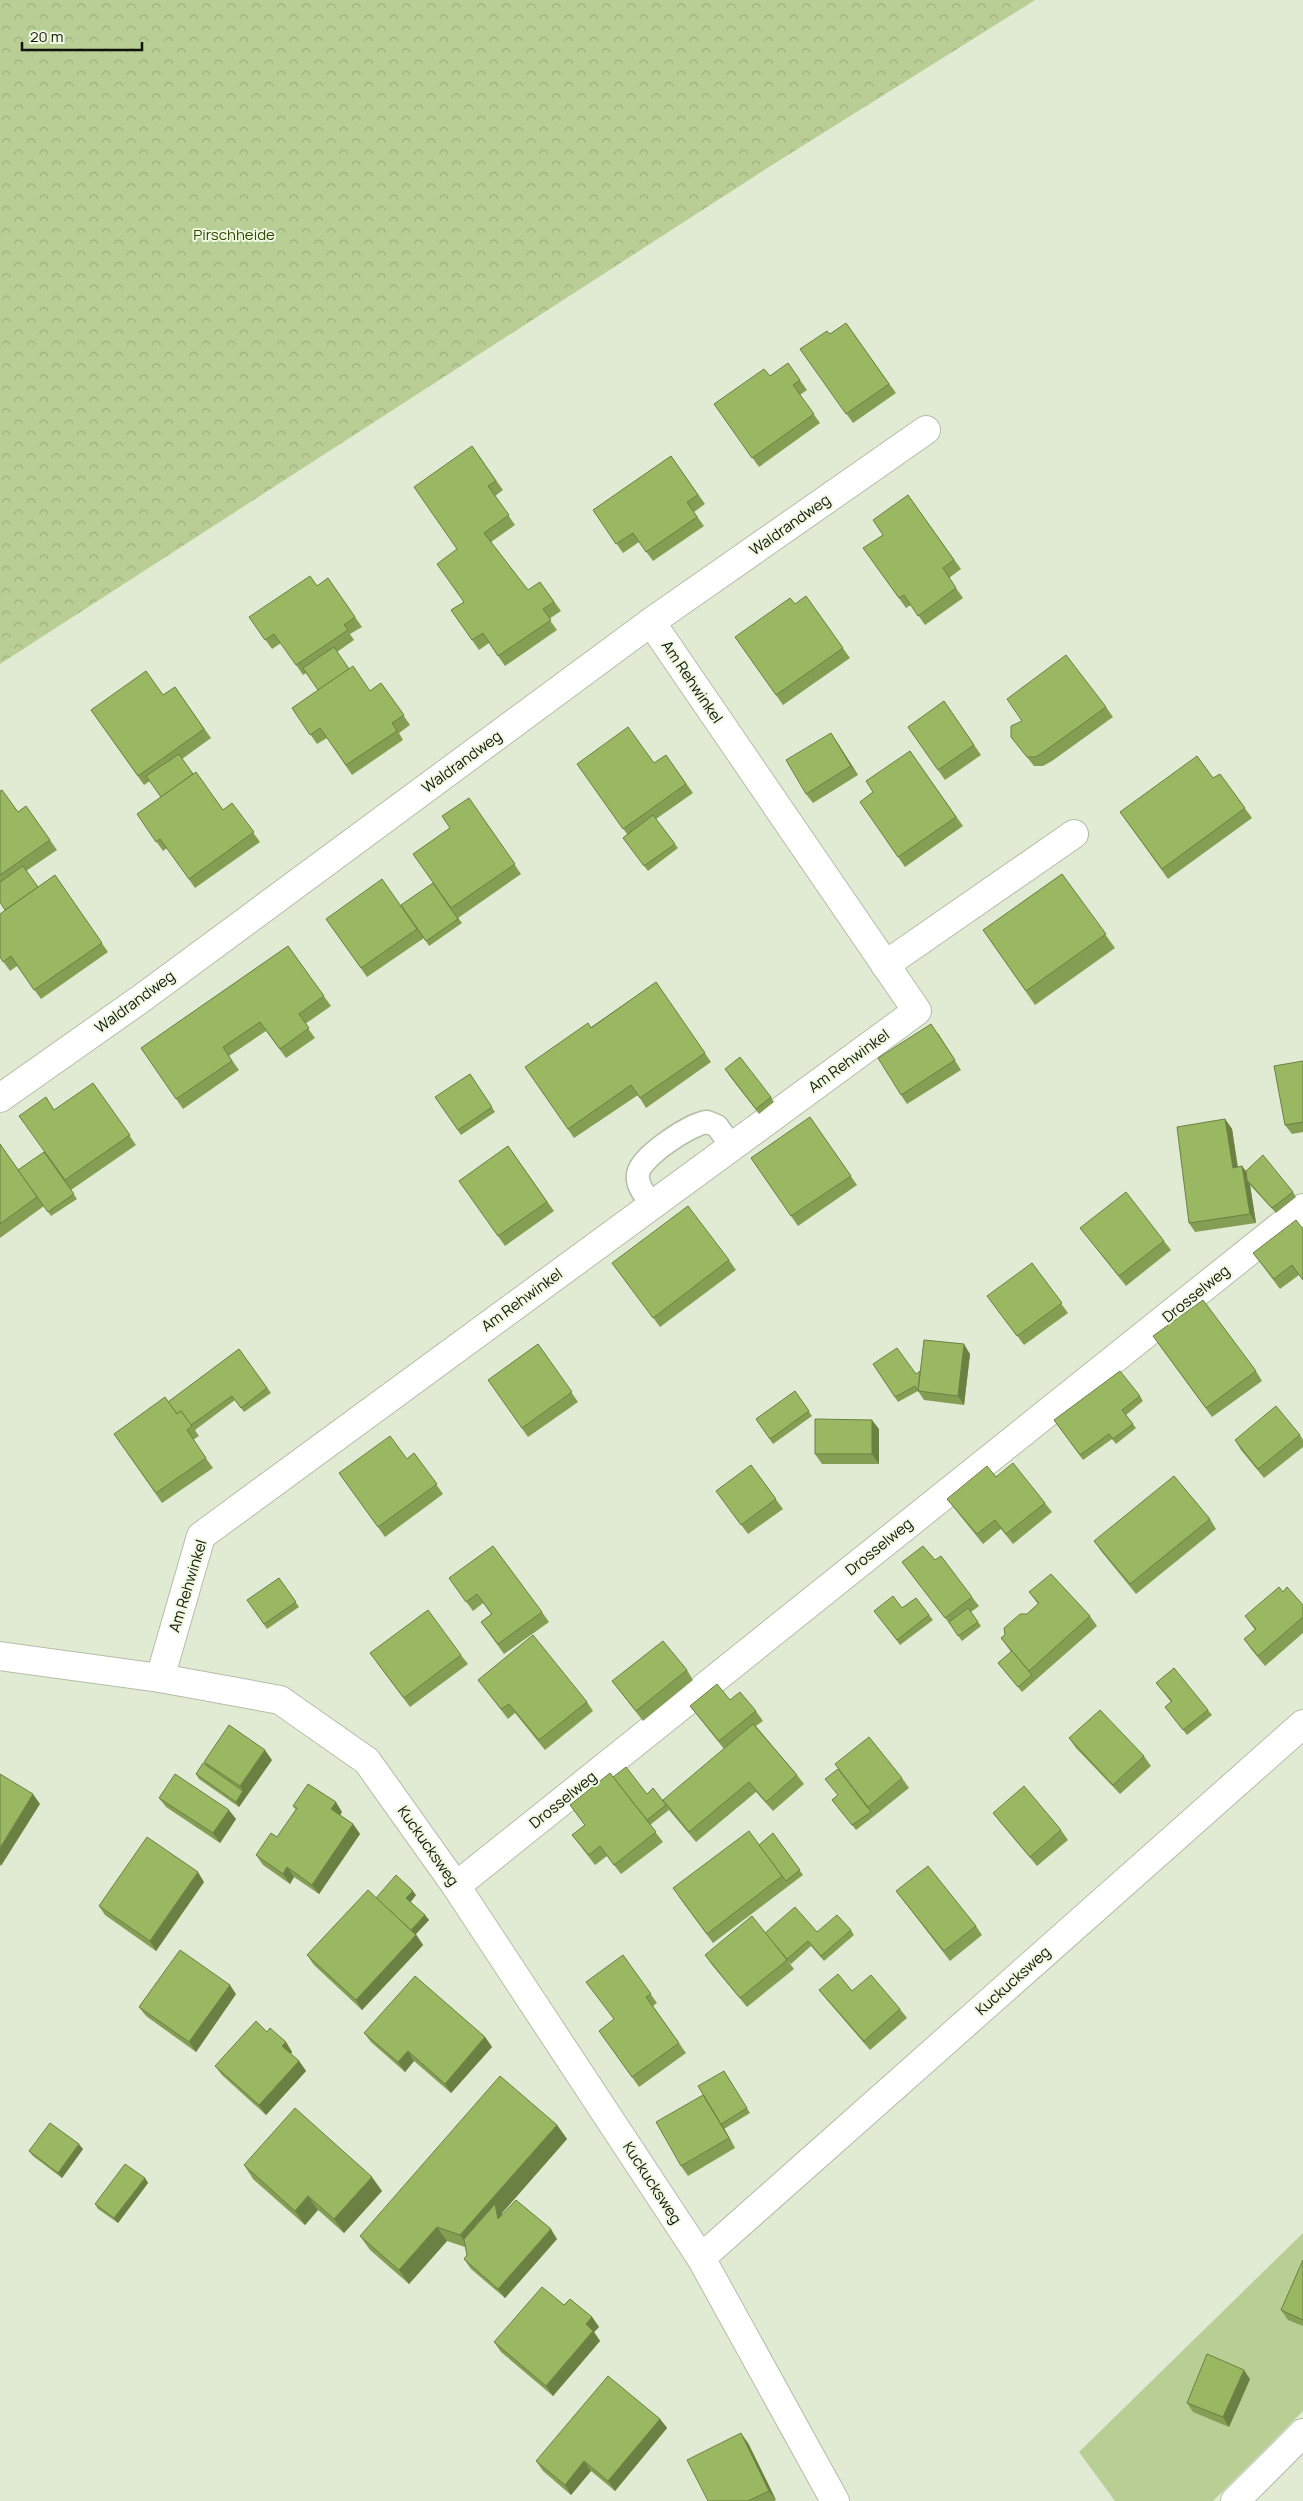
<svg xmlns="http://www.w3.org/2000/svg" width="1303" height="2501" font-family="Manrope,sans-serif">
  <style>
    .forest { fill: url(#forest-crowns) }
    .garden { fill: #b8ce95 }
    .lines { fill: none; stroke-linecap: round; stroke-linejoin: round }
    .service-casing { stroke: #b4bea6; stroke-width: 25 }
    .minor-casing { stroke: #b4bea6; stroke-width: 30 }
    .service { stroke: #fff; stroke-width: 22 }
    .minor { stroke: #fff; stroke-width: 28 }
    .wall { fill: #849e53 }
    .shaded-wall { fill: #6b8144 }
    .building { fill: #99b861; stroke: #6b8144 }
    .labels { text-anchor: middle; stroke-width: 4; stroke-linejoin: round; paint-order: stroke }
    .park-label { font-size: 15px; fill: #344603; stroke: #eef9e0 }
    .street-label { font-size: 15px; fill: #10130b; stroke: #eef9e0 }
  </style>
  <defs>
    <pattern id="forest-crowns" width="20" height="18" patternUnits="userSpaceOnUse" patternTransform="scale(1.25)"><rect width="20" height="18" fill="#b8ce95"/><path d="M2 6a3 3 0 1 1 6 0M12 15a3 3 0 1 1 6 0" fill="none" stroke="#9db07f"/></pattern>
  </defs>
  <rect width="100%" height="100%" fill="#e1ebd3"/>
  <polygon class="forest" points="0,0 1035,0 772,165 0,664"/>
  <polygon class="garden" points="1303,2233 1303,2411 1213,2501 1115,2501 1079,2452"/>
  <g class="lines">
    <g class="service-casing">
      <path id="service" d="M652 1205C646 1196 636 1186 638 1174 640 1157 690 1124 707 1122L717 1126 732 1147"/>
    </g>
    <g class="minor-casing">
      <g id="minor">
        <polyline points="885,965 1074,834"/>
        <polyline points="0,1098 142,998 651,622 926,430"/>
        <polyline points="0,1656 160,1678 280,1700 367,1761 456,1886 701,2258 835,2501"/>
        <polyline points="160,1678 201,1536 917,1011 651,622"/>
        <polyline points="456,1886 1303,1208"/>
        <polyline points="701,2258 1303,1724"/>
        <polyline points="1235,2501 1303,2433"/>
      </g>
    </g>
    <use href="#service" class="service"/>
    <use href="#minor" class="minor"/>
  </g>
  <g class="wall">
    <polygon points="846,323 896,393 853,423 800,349 830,334"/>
    <polygon points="788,363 807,390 800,395 820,423 759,467 714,404 770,376"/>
    <polygon points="472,446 503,490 495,496 515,525 491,542 528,590 540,582 561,611 549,619 557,630 505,666 489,643 479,650 451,610 464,602 457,549"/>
    <polygon points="671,456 705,504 694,512 704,526 653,561 639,542 623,553 593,510"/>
    <polygon points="908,495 961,569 949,578 963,598 925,625 911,605 906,608 863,548 883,535"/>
    <polygon points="328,578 362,627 350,634 354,640 337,652 349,669 370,691 381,683 410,725 399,733 403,740 352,775 327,738 317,744 292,708 318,690 306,673 303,675 281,643 272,649 249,617 317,586"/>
    <polygon points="806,596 850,658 783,705 735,637 795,604"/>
    <polygon points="175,687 211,738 182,759 193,774 223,810 232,803 260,842 195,888 167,848 163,851 137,814 161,797 150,781 144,785 91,710 163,695"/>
    <polygon points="944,701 981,755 945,780 908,727"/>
    <polygon points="1106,707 1113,717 1052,761 1043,766 1034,766 1011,737"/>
    <polygon points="837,742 858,775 813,803 806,794"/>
    <polygon points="910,751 963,826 905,867 860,802 873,792"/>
    <polygon points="666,755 693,793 656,819 678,848 648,871 623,838 627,834 577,764 654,763"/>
    <polygon points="1220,774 1252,818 1168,879 1120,812 1213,778"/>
    <polygon points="0,791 18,812 26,806 57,850 26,871 38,887 55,875 108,952 41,999 17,966 10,971 0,957 5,910 0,902"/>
    <polygon points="469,798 521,874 458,918 413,854 450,828"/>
    <polygon points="1062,874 1115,948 1035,1005 983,930"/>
    <polygon points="433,883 462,923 429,946 424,938 367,977 326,919 401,905"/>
    <polygon points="288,946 331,1006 305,1024 315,1038 286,1058 266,1031 229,1056 239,1070 183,1109 141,1048"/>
    <polygon points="656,982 711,1062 646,1108 638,1095 574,1138 525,1067 591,1027"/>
    <polygon points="938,1033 961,1070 907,1104 901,1095"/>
    <polygon points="1303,1061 1303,1132 1292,1134 1285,1125"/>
    <polygon points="470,1074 495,1112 461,1135 435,1097"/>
    <polygon points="728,1074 771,1097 774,1102 759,1114"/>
    <polygon points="93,1083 136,1145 71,1190 77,1199 51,1216 18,1170 44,1152 55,1110"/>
    <polygon points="810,1117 857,1185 798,1226 751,1158"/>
    <polygon points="1225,1119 1232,1129 1238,1167 1242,1166 1246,1171 1293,1192 1296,1197 1276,1213 1250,1185 1256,1223 1195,1232 1189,1223"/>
    <polygon points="0,1144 44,1206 0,1238"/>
    <polygon points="508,1146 554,1211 505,1246 459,1181"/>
    <polygon points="1080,1228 1164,1241 1171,1250 1126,1286"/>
    <polygon points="1303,1229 1303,1280 1299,1275 1280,1289 1253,1253"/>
    <polygon points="729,1260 736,1270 660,1327 612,1263"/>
    <polygon points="1032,1263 1068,1313 1024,1345 994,1305"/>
    <polygon points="538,1344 578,1402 528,1437 488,1380"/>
    <polygon points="1160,1346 1256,1371 1262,1381 1212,1417"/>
    <polygon points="239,1349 271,1393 244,1412 235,1400 195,1430 193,1427 199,1436 193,1440 213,1468 162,1503 114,1434 168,1402"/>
    <polygon points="970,1354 964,1405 924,1400 918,1391 898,1402 873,1364 916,1374"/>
    <polygon points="795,1391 812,1416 773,1444 756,1419"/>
    <polygon points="1140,1396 1143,1401 1126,1415 1136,1428 1116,1444 1112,1439 1083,1460 1054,1420"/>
    <polygon points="879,1429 879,1464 822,1464 815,1454"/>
    <polygon points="1300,1435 1303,1440 1303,1447 1264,1478 1241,1450 1235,1440"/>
    <polygon points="414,1453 443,1494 385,1537 339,1473 407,1459"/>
    <polygon points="751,1465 783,1509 748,1534 716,1491"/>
    <polygon points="996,1477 1045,1503 1052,1512 1013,1544 1001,1529 983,1544 954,1508 947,1499"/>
    <polygon points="1210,1519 1216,1529 1136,1594 1101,1551 1094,1541"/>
    <polygon points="935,1560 972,1597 979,1606 971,1612 981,1626 962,1641 952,1627 902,1562"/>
    <polygon points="279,1578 299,1607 267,1629 247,1600"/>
    <polygon points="449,1578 542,1612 549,1622 504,1654 481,1622 491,1614 483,1603 473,1611"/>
    <polygon points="1029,1592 1090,1616 1097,1626 1022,1692 998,1663 1011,1652 1001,1638 1005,1635 1038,1604"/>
    <polygon points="1283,1592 1303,1605 1303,1633 1265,1666 1251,1649 1244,1639 1255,1630 1245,1616"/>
    <polygon points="916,1598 933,1620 900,1645 878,1616 902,1608"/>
    <polygon points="461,1655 468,1664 410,1707 377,1663"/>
    <polygon points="687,1670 693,1680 643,1721 612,1681"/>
    <polygon points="478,1680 587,1702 593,1711 545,1750 515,1713 508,1719"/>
    <polygon points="1156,1683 1208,1710 1212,1715 1187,1735 1165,1707 1171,1702"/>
    <polygon points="730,1700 756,1711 763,1721 756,1726 797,1775 804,1784 773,1811 756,1792 696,1842 669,1810 650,1825 663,1842 621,1874 607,1856 595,1865 572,1835 585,1825 570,1805 613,1777 647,1794 666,1805 724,1749 697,1715 690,1706"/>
    <polygon points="1069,1738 1144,1756 1151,1766 1120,1794 1076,1748"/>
    <polygon points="272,1760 239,1807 199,1779 196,1774 207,1766 204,1762"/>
    <polygon points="902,1778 909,1788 874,1816 856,1830 832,1800 838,1795"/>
    <polygon points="159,1798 236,1819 220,1843 166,1807"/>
    <polygon points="293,1806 342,1812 340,1815 353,1824 360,1834 319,1894 294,1877 290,1884 263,1865 256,1855 277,1837 296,1810"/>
    <polygon points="993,1813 1061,1830 1068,1840 1037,1866 1000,1822"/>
    <polygon points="773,1833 803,1875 713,1943 679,1897 759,1845"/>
    <polygon points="204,1882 156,1951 105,1915 99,1906"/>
    <polygon points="896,1891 976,1926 982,1935 950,1961"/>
    <polygon points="416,1895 410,1902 429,1920 416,1934 423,1945 362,2010 314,1965 307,1955 376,1898"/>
    <polygon points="851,1930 854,1935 824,1961 811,1946 791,1964 788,1961 794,1969 747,2007 712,1965 705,1955 765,1933 817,1932"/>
    <polygon points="623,1955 657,2003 653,2006 686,2053 639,2087 599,2031 613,2020"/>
    <polygon points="819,1990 852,1991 900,2009 907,2018 870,2050 826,1999"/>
    <polygon points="236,1994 196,2052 146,2016 139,2007"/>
    <polygon points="267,2032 286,2042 292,2052 291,2054 299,2061 306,2071 266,2115 222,2075 215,2066"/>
    <polygon points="364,2033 485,2037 492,2047 451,2093 414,2061 405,2072 371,2042"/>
    <polygon points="727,2076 750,2113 724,2129 724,2128 735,2148 688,2176 681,2166 703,2095"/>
    <polygon points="557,2125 567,2139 502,2213 502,2215 557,2239 505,2298 471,2269 464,2259 467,2255 465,2247 447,2241 409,2284 370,2250 360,2236"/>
    <polygon points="83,2149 62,2178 33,2156 29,2151"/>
    <polygon points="244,2165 382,2191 344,2233 318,2210 305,2225 253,2179"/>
    <polygon points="145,2178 148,2183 118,2223 98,2209 95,2204"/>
    <polygon points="1303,2260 1303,2326 1288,2320 1281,2310"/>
    <polygon points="564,2305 592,2317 599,2327 594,2332 600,2341 553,2396 501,2352 494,2342"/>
    <polygon points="1250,2379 1229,2427 1193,2412 1187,2403"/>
    <polygon points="660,2419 667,2428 615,2491 591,2471 571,2495 543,2471 536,2461"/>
    <polygon points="748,2443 776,2500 774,2501 708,2501"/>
  </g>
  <g class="shaded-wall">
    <polygon points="831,733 837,742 858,775 851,766"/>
    <polygon points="1225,1119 1232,1129 1239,1177 1233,1168"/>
    <polygon points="1242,1166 1249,1176 1247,1180 1250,1185 1256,1223 1250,1214"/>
    <polygon points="964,1344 970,1354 964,1405 958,1396"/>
    <polygon points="872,1420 879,1429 879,1464 872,1454"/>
    <polygon points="265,1750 272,1760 239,1807 236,1802 243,1791 240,1786"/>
    <polygon points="33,1794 40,1804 1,1866 0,1864 0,1848"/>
    <polygon points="336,1802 342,1812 338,1818 331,1809"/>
    <polygon points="229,1810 236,1819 220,1843 213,1833"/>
    <polygon points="353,1824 360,1834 319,1894 312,1885"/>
    <polygon points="287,1867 294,1877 290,1884 283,1874"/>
    <polygon points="198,1872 204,1882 156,1951 150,1941"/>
    <polygon points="413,1891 416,1895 410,1903 406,1898"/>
    <polygon points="425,1915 429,1920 414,1936 411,1931"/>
    <polygon points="416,1935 423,1945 362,2010 356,2000"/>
    <polygon points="230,1985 236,1994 196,2052 189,2042"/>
    <polygon points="485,2037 492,2047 451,2093 445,2084"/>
    <polygon points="286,2042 292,2052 289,2056 282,2046"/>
    <polygon points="408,2051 414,2061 405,2072 398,2062"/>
    <polygon points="299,2061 306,2071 266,2115 259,2105"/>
    <polygon points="703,2095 724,2128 735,2148 729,2138"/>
    <polygon points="557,2125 567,2139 502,2213 504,2229 470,2249 460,2235"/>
    <polygon points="79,2144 83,2149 62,2178 58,2173"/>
    <polygon points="372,2177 382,2191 344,2233 334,2219"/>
    <polygon points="145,2178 148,2183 118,2223 114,2218"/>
    <polygon points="308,2196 318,2210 305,2225 295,2211"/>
    <polygon points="437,2227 447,2241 409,2284 399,2270"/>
    <polygon points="551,2229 557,2239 505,2298 498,2289"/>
    <polygon points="592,2317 599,2327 594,2332 600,2341 553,2396 546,2386 586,2324"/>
    <polygon points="1244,2370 1250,2379 1229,2427 1223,2417"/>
    <polygon points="660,2419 667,2428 615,2491 608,2481"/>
    <polygon points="741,2433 748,2443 776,2500 769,2491"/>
    <polygon points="584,2461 591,2471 571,2495 565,2485"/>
  </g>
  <g class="building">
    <polygon points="846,323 889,384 846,414 800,349 827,331 830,334"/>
    <polygon points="788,363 800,380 793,385 814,414 752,458 714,404 764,369 770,376"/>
    <polygon points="472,446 496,481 488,486 509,515 484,533 528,590 540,582 554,602 543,609 551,620 498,656 483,633 472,640 451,610 464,602 437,564 457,549 414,487"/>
    <polygon points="671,456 698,495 687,502 697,517 646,552 633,533 616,544 593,510"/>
    <polygon points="908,495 954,560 943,568 956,588 918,616 904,595 899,598 863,548 883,535 873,520"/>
    <polygon points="310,576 317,586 328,578 355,617 344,625 348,630 296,665 274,634 265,640 249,617"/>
    <polygon points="806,596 843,648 776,695 735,637 790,598 795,604"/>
    <polygon points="334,647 349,669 318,690 303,668"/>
    <polygon points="1066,655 1106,707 1045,751 1036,757 1027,757 1011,737 1011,726 1022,721 1007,699"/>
    <polygon points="353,666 370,691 381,683 404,715 392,723 397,731 346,765 320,728 310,735 292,708"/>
    <polygon points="146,671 163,695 175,687 204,729 138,776 91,710"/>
    <polygon points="944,701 974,745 938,770 908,727"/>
    <polygon points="628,727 654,763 666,755 686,784 623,829 577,764"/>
    <polygon points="831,733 851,766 806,794 786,760"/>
    <polygon points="910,751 956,817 898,857 860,802 873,792 866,781"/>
    <polygon points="179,754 193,774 161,797 146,776"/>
    <polygon points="1197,756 1213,778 1220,774 1245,808 1162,869 1120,812"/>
    <polygon points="196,772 223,810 232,803 254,832 189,879 160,839 156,842 137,814"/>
    <polygon points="2,790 18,812 26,806 50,840 0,875 0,791"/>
    <polygon points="469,798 515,864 451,908 413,854 450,828 442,816"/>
    <polygon points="653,815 675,844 644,866 623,838"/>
    <polygon points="23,866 38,887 5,910 0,902 0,882"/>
    <polygon points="1062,874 1106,934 1026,991 983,930"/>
    <polygon points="55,875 102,943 34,990 11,956 3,962 0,957 0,914"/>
    <polygon points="382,879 417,929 361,968 326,919"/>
    <polygon points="433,883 458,919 426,941 401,905"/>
    <polygon points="288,946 324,996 299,1014 309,1028 280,1049 260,1022 223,1047 232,1061 176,1099 141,1048"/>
    <polygon points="656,982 705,1053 640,1098 631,1085 568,1129 525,1067 588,1023 591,1028"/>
    <polygon points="931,1024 955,1060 901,1095 878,1058"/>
    <polygon points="740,1057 771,1097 756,1109 725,1069"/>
    <polygon points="1303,1061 1303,1122 1285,1125 1274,1066"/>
    <polygon points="470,1074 492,1107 458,1130 435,1097"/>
    <polygon points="93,1083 130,1135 65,1180 19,1116 46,1097 54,1110"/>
    <polygon points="810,1117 851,1176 791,1216 751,1158"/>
    <polygon points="1225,1119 1233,1168 1242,1166 1250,1214 1189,1223 1177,1127"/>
    <polygon points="0,1144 37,1197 0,1224"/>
    <polygon points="508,1146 547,1202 498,1236 459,1181"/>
    <polygon points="44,1152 74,1194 48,1212 18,1170"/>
    <polygon points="1263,1155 1293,1192 1272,1208 1247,1180 1246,1171"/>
    <polygon points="1126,1192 1164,1241 1119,1276 1080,1228"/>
    <polygon points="688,1206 729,1260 653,1318 612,1263"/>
    <polygon points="1296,1220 1303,1229 1303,1280 1292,1265 1274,1279 1253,1253"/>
    <polygon points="1032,1263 1062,1303 1017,1336 987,1296"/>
    <polygon points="1203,1300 1256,1371 1206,1408 1153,1336"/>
    <polygon points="924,1340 964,1344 958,1396 918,1391"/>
    <polygon points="538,1344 572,1392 522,1428 488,1380"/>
    <polygon points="897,1348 916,1374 920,1371 918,1391 915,1386 895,1397 873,1364"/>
    <polygon points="239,1349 267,1388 241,1408 232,1396 191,1425 181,1411 177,1414 168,1402"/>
    <polygon points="1120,1371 1140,1396 1122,1410 1133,1424 1113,1439 1109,1434 1080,1455 1054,1420"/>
    <polygon points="795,1391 809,1411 770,1439 756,1419"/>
    <polygon points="165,1397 177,1414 181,1411 192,1426 187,1430 206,1458 156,1493 114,1434"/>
    <polygon points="1276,1406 1300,1435 1258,1469 1235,1440"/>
    <polygon points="815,1419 872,1420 872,1454 815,1454"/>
    <polygon points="390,1436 407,1459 414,1453 437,1484 378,1527 339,1473"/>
    <polygon points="1013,1463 1045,1503 1006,1534 995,1520 977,1534 947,1499 987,1466 996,1477"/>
    <polygon points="751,1465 776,1499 741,1525 716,1491"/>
    <polygon points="1174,1476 1210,1519 1130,1584 1094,1541"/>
    <polygon points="493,1546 542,1612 498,1644 481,1622 492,1614 477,1594 466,1602 449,1578"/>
    <polygon points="923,1546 935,1560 941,1556 972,1597 945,1618 902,1562"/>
    <polygon points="1051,1574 1090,1616 1029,1671 1001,1638 1005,1635 1004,1628 1020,1614 1027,1614 1039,1603 1029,1592"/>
    <polygon points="279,1578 296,1602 264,1624 247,1600"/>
    <polygon points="1279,1587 1283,1592 1287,1587 1303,1605 1303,1617 1258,1656 1244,1639 1256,1629 1245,1616"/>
    <polygon points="893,1596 902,1608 916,1598 929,1615 897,1640 874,1611"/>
    <polygon points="968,1608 978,1622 958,1636 949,1622"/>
    <polygon points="428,1610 461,1655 404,1698 370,1653"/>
    <polygon points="533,1635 587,1702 539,1740 509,1704 501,1709 478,1680"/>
    <polygon points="663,1641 687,1670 636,1711 612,1681"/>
    <polygon points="1012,1651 1032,1675 1018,1687 998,1663"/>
    <polygon points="1174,1668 1208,1710 1183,1730 1165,1707 1172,1701 1156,1683"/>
    <polygon points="717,1684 730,1700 740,1692 756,1711 719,1741 690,1706"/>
    <polygon points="1100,1710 1144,1756 1113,1785 1069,1738"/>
    <polygon points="753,1724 797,1775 766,1802 749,1782 689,1832 663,1800"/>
    <polygon points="229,1725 265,1750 240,1786 204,1762"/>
    <polygon points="869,1737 902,1778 868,1807 835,1764"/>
    <polygon points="203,1763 243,1791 236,1802 196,1774"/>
    <polygon points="626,1767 647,1794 653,1788 666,1805 647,1820 613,1777"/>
    <polygon points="838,1769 871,1812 852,1825 832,1800 838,1795 825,1779"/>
    <polygon points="610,1773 656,1832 614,1865 600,1846 589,1855 572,1835 585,1825 570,1805"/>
    <polygon points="0,1774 33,1794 0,1848"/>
    <polygon points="175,1774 229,1810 213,1833 159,1798"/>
    <polygon points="308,1784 336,1802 331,1809 353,1824 312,1885 287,1867 283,1874 256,1855 271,1833 277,1837 297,1808 293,1806"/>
    <polygon points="1024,1786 1061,1830 1030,1857 993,1813"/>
    <polygon points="749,1831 782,1876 707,1934 673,1888"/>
    <polygon points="773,1833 800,1870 786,1881 759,1845"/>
    <polygon points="147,1837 198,1872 150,1941 99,1906"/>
    <polygon points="928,1866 976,1926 944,1951 896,1891"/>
    <polygon points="396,1875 413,1891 406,1898 425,1915 411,1930 376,1898"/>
    <polygon points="368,1890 416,1935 356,2000 307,1955"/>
    <polygon points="795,1907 817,1932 837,1915 851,1930 821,1956 808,1941 787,1959 765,1933"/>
    <polygon points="752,1916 787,1960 740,1998 705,1955"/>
    <polygon points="180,1950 230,1985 189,2042 139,2007"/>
    <polygon points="623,1955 651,1994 646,1997 679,2043 632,2077 599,2031 614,2019 586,1982"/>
    <polygon points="838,1974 852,1991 871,1975 900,2009 864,2041 819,1990"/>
    <polygon points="415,1976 485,2037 445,2084 408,2051 398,2062 364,2033"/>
    <polygon points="256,2021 267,2032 270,2028 286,2042 282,2046 299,2061 259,2105 215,2066"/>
    <polygon points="724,2071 747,2108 721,2124 698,2086"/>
    <polygon points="500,2076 557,2125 460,2235 437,2227 399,2270 360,2236"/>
    <polygon points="703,2095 729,2138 681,2166 656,2122"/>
    <polygon points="295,2108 372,2177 334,2219 308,2196 295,2211 244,2165"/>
    <polygon points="50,2123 79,2144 58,2173 29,2151"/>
    <polygon points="125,2164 145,2178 114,2218 95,2204"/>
    <polygon points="516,2200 551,2229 498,2289 464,2259 467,2255 464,2239 495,2204 498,2219"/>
    <polygon points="1303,2260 1303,2320 1281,2310"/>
    <polygon points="542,2287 564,2305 570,2299 592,2317 586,2324 593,2331 546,2386 494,2342"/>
    <polygon points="1207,2354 1244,2370 1223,2417 1187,2403"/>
    <polygon points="608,2376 660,2419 608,2481 584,2461 565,2485 536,2461"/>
    <polygon points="741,2433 769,2491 748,2501 708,2501 687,2460"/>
  </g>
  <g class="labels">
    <g class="park-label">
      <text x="234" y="240">Pirschheide</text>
    </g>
    <g class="street-label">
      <text transform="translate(790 525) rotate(-35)" y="5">Waldrandweg</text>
      <text transform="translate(692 682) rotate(56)" y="5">Am Rehwinkel</text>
      <text transform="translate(462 762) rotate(-36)" y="5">Waldrandweg</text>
      <text transform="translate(135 1002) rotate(-36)" y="5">Waldrandweg</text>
      <text transform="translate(849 1061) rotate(-36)" y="5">Am Rehwinkel</text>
      <text transform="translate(1196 1294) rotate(-39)" y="5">Drosselweg</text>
      <text transform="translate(522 1300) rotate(-36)" y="5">Am Rehwinkel</text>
      <text transform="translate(879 1547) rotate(-39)" y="5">Drosselweg</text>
      <text transform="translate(188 1586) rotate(-73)" y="5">Am Rehwinkel</text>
      <text transform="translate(563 1800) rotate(-39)" y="5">Drosselweg</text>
      <text transform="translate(428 1846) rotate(55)" y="5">Kuckucksweg</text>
      <text transform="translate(1013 1981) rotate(-42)" y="5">Kuckucksweg</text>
      <text transform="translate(652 2183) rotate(57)" y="5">Kuckucksweg</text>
    </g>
  </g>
  <path d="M22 42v8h120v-8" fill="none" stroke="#10130b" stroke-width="2.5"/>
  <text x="30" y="42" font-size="15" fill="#10130b" stroke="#eef9e0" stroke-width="4" paint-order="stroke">20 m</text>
</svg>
